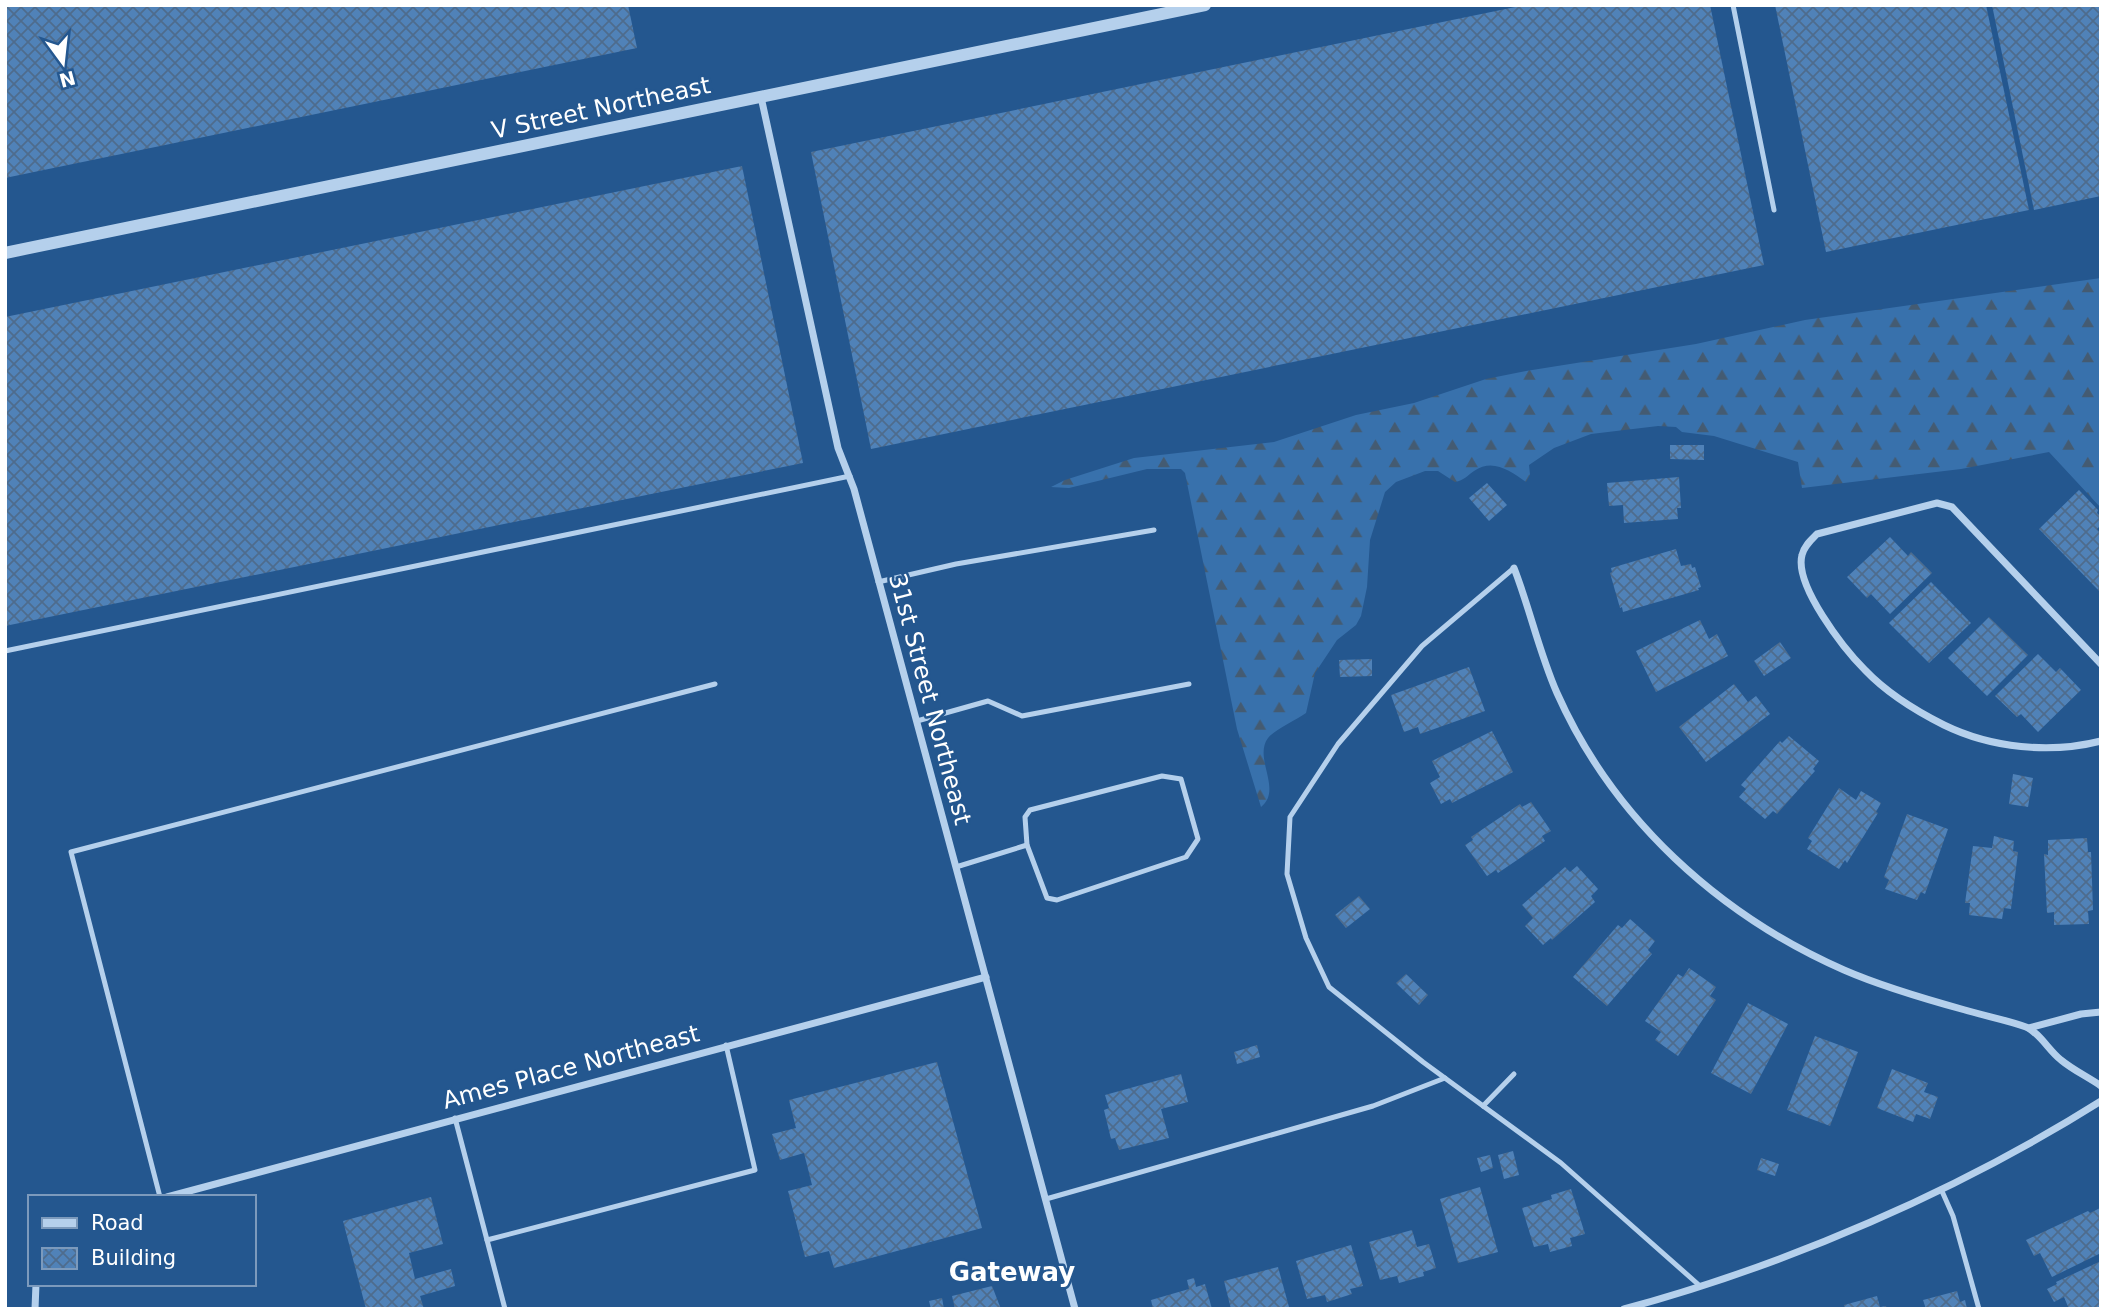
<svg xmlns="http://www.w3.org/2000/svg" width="2106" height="1314" font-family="'DejaVu Sans',sans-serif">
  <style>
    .forest { fill: url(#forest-firs) }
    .building { fill: url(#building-cross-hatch) }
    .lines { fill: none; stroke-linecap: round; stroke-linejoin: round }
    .service { stroke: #b5d0ec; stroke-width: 5 }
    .minor { stroke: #b5d0ec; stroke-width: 7 }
    .tertiary { stroke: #b5d0ec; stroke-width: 12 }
    .labels { text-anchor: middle; stroke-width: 5; stroke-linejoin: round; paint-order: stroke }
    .street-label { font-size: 24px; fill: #fff; stroke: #24578f }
    .neighbourhood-label { font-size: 26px; font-weight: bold; fill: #fff; stroke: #24578f }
  </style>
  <defs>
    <pattern id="forest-firs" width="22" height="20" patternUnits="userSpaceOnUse" patternTransform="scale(1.75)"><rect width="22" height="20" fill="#3871ac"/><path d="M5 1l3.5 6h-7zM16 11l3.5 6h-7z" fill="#445b72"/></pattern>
    <pattern id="building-cross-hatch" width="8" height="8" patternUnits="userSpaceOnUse" patternTransform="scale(1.75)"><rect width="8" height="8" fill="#5082b8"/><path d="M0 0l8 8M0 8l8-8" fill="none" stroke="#4e6c8d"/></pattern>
  </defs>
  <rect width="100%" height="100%" fill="#24578f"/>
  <path class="forest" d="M2101 278V508L2049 452 1961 469 1802 488 1798 462 1714 436 1682 432 1676 427 1658 426 1591 434 1554 448 1529 465 1530 475 1526 482C1510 471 1493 458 1474 471 1467 476 1464 480 1455 482L1438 471H1425L1396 482 1385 492 1370 540 1367 587 1361 616 1356 625 1337 640 1315 673 1306 713C1296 720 1274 730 1268 738 1253 758 1283 790 1261 807L1237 729 1185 473 1181 469H1147L1069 488 1051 487 1065 480 1134 458 1274 442 1356 415 1414 403 1486 379 1526 371 1696 344 1805 320Z"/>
  <g class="building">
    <polygon points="5,5 628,5 637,48 5,178"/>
    <polygon points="1525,5 1710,5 1764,265 871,449 811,152"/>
    <polygon points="1775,5 1986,5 2029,210 1826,252"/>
    <polygon points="1992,5 2101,5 2101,196 2034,210"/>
    <polygon points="742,166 803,463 5,626 5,317"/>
    <polygon points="1670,445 1704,445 1704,460 1670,459"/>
    <polygon points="1679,477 1681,508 1677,508 1678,519 1624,523 1623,505 1609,506 1607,483"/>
    <polygon points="1487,483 1507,505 1489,521 1469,498"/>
    <polygon points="2079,490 2098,510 2097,513 2101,517 2101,525 2097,529 2101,534 2101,593 2039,529"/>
    <polygon points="1890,537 1908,556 1911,552 1932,573 1890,614 1871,594 1867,598 1847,577"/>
    <polygon points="1676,549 1681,566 1691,564 1692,568 1695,567 1701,587 1698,588 1699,590 1623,612 1622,607 1620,608 1610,573 1612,572 1611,568"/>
    <polygon points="1931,582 1971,623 1929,663 1889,623"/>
    <polygon points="1989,617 2028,655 1987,696 1948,658"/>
    <polygon points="1700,620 1709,639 1717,634 1728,656 1656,692 1636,651"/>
    <polygon points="1780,642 1791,658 1764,676 1754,661"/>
    <polygon points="2038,654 2056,672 2060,668 2081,690 2038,732 2021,714 2017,717 1995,696"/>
    <polygon points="1372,659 1372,676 1340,677 1339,660"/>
    <polygon points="1469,667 1485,711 1420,734 1418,727 1404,732 1391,695"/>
    <polygon points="1734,684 1748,702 1756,696 1770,714 1706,762 1679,727"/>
    <polygon points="1492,731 1513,772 1452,803 1450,799 1441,804 1430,783 1440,777 1432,761"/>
    <polygon points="1789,736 1819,761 1813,769 1815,771 1777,814 1773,811 1765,819 1739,797 1746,789 1741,785 1780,741 1782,743"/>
    <polygon points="2013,774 2033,778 2028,807 2009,804"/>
    <polygon points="1839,788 1856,800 1861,791 1881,803 1876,812 1878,813 1847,863 1845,860 1839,869 1807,849 1812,841 1808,838"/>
    <polygon points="1531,802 1551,831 1542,836 1545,841 1498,873 1496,870 1487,876 1465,845 1473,840 1471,837 1520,804 1522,807"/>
    <polygon points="1907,814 1948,829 1925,894 1921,892 1917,900 1885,889 1889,880 1884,877"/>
    <polygon points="1994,836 2014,841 2013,851 2018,852 2011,909 2004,908 2002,919 1969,915 1970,903 1965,903 1973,846 1992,848"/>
    <polygon points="2087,838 2088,852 2091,852 2093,910 2088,911 2089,924 2054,925 2054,912 2047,913 2044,854 2048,855 2048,840"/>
    <polygon points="1577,866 1598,889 1591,896 1595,902 1552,940 1551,938 1543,945 1525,926 1533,918 1522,905 1565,867 1570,872"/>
    <polygon points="1359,896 1370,909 1346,928 1335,915"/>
    <polygon points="1630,919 1655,941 1648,950 1652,954 1607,1006 1573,977 1618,925 1622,928"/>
    <polygon points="1689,968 1716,987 1710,996 1716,1000 1678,1056 1655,1040 1661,1032 1645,1021 1678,974 1683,977"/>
    <polygon points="1406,974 1428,995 1419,1005 1396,983"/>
    <polygon points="1748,1003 1788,1024 1751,1094 1711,1073"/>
    <polygon points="1815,1036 1858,1052 1830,1126 1787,1110"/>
    <polygon points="1257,1045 1260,1057 1237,1064 1234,1052"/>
    <polygon points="937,1062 982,1228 834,1268 829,1251 805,1257 788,1191 812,1185 804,1153 780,1160 772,1134 796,1128 789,1100"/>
    <polygon points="1892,1069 1928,1083 1924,1092 1938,1097 1930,1119 1916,1114 1913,1122 1877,1108"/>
    <polygon points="1181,1074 1188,1102 1161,1109 1169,1138 1119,1150 1115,1138 1111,1139 1104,1110 1109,1108 1105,1095"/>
    <polygon points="1513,1151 1519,1175 1504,1179 1498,1155"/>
    <polygon points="1490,1155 1493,1168 1481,1172 1477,1158"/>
    <polygon points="1761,1158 1779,1164 1775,1176 1757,1170"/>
    <polygon points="1480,1187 1498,1252 1458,1263 1440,1199"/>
    <polygon points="1571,1189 1585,1234 1570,1238 1572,1246 1550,1252 1548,1244 1534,1247 1522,1208 1552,1199 1551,1195"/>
    <polygon points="431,1197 443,1244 409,1253 415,1279 451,1269 455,1286 420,1296 424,1309 366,1309 343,1221"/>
    <polygon points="2100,1208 2101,1253 2052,1277 2040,1253 2034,1256 2026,1240 2088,1211 2090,1213"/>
    <polygon points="1412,1230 1417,1247 1429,1244 1436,1268 1423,1272 1424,1276 1399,1283 1397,1276 1380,1280 1369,1242"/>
    <polygon points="1351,1245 1363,1286 1350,1289 1352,1294 1327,1302 1325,1295 1307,1299 1296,1261"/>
    <polygon points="2101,1261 2101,1307 2069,1309 2064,1297 2054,1302 2047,1289 2057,1284 2056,1282"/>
    <polygon points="1278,1267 1289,1307 1231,1309 1224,1281"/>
    <polygon points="1194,1278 1196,1287 1205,1284 1212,1309 1153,1309 1151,1300 1189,1289 1187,1280"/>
    <polygon points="992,1286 1001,1309 955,1309 952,1296"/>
    <polygon points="1957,1291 1960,1302 1965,1300 1967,1309 1926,1309 1923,1300"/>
    <polygon points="1877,1296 1880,1307 1886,1306 1887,1309 1845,1309 1844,1305"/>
    <polygon points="942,1298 944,1309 931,1309 929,1301"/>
  </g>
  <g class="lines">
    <g class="service">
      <polyline points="1733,5 1774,210"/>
      <polyline points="1514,568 1422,646 1338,744 1290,817 1287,874 1306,938 1329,987 1423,1062 1561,1163 1700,1286"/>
      <polyline points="878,582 956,564 1154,530"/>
      <polyline points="5,651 850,476"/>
      <polyline points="917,721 988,701 1022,716 1189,684"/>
      <polygon points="1162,776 1181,779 1198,839 1186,857 1057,900 1047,898 1027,845 1025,817 1030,810"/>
      <polyline points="956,867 1027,845"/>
      <polyline points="1483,1106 1514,1074"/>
      <polyline points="455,1118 487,1240 755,1170 726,1045"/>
      <polyline points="1941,1189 1953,1216 1979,1309"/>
      <polyline points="160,1197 71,852 715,684"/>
      <polyline points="1046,1199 1373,1106 1445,1078"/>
      <polyline points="487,1240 505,1309"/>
    </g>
    <g class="minor">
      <polyline points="761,97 838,448 854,489 1075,1309"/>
      <path d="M1514 568C1530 609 1539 652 1557 693 1613 819 1719 915 1844 970 1883 987 1925 999 1965 1010 1985 1016 2007 1020 2026 1027 2040 1033 2049 1051 2061 1060 2073 1070 2088 1077 2101 1086"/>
      <path d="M2101 664 1952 507 1937 503 1817 534C1811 540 1804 546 1802 555 1794 585 1844 649 1865 670 1886 692 1916 711 1944 725 1991 748 2050 754 2101 741"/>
      <polyline points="2029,1028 2081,1014 2101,1012"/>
      <polyline points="167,1197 986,977"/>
      <polyline points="35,1309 36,1284"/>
      <path d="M1624 1309C1787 1265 1958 1191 2101 1101"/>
    </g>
    <polyline class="tertiary" points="5,253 1205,5"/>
  </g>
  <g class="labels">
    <g class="street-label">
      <text transform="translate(601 108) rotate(-12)" y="8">V Street Northeast</text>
      <text transform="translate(930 699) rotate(75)" y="8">31st Street Northeast</text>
      <text transform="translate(571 1067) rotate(-15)" y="8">Ames Place Northeast</text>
    </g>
    <g class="neighbourhood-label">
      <text x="1012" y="1281">Gateway</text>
    </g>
  </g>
  <rect width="2106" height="1314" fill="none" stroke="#ffffff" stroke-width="14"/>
  <rect x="28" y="1195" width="228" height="91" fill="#24578f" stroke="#7c9abc" stroke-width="2"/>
  <rect x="42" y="1218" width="35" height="10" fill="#b5d0ec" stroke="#7c9abc" stroke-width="2"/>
  <text x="91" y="1230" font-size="21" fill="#ffffff">Road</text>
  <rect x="42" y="1248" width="35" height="21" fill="url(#building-cross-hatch)" stroke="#7c9abc" stroke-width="2"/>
  <text x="91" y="1265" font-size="21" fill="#ffffff">Building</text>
  <g transform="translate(63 63) rotate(165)" stroke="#24578f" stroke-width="5" paint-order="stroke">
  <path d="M0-5L12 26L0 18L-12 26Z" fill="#ffffff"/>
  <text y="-10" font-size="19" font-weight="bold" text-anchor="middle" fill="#ffffff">N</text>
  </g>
</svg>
